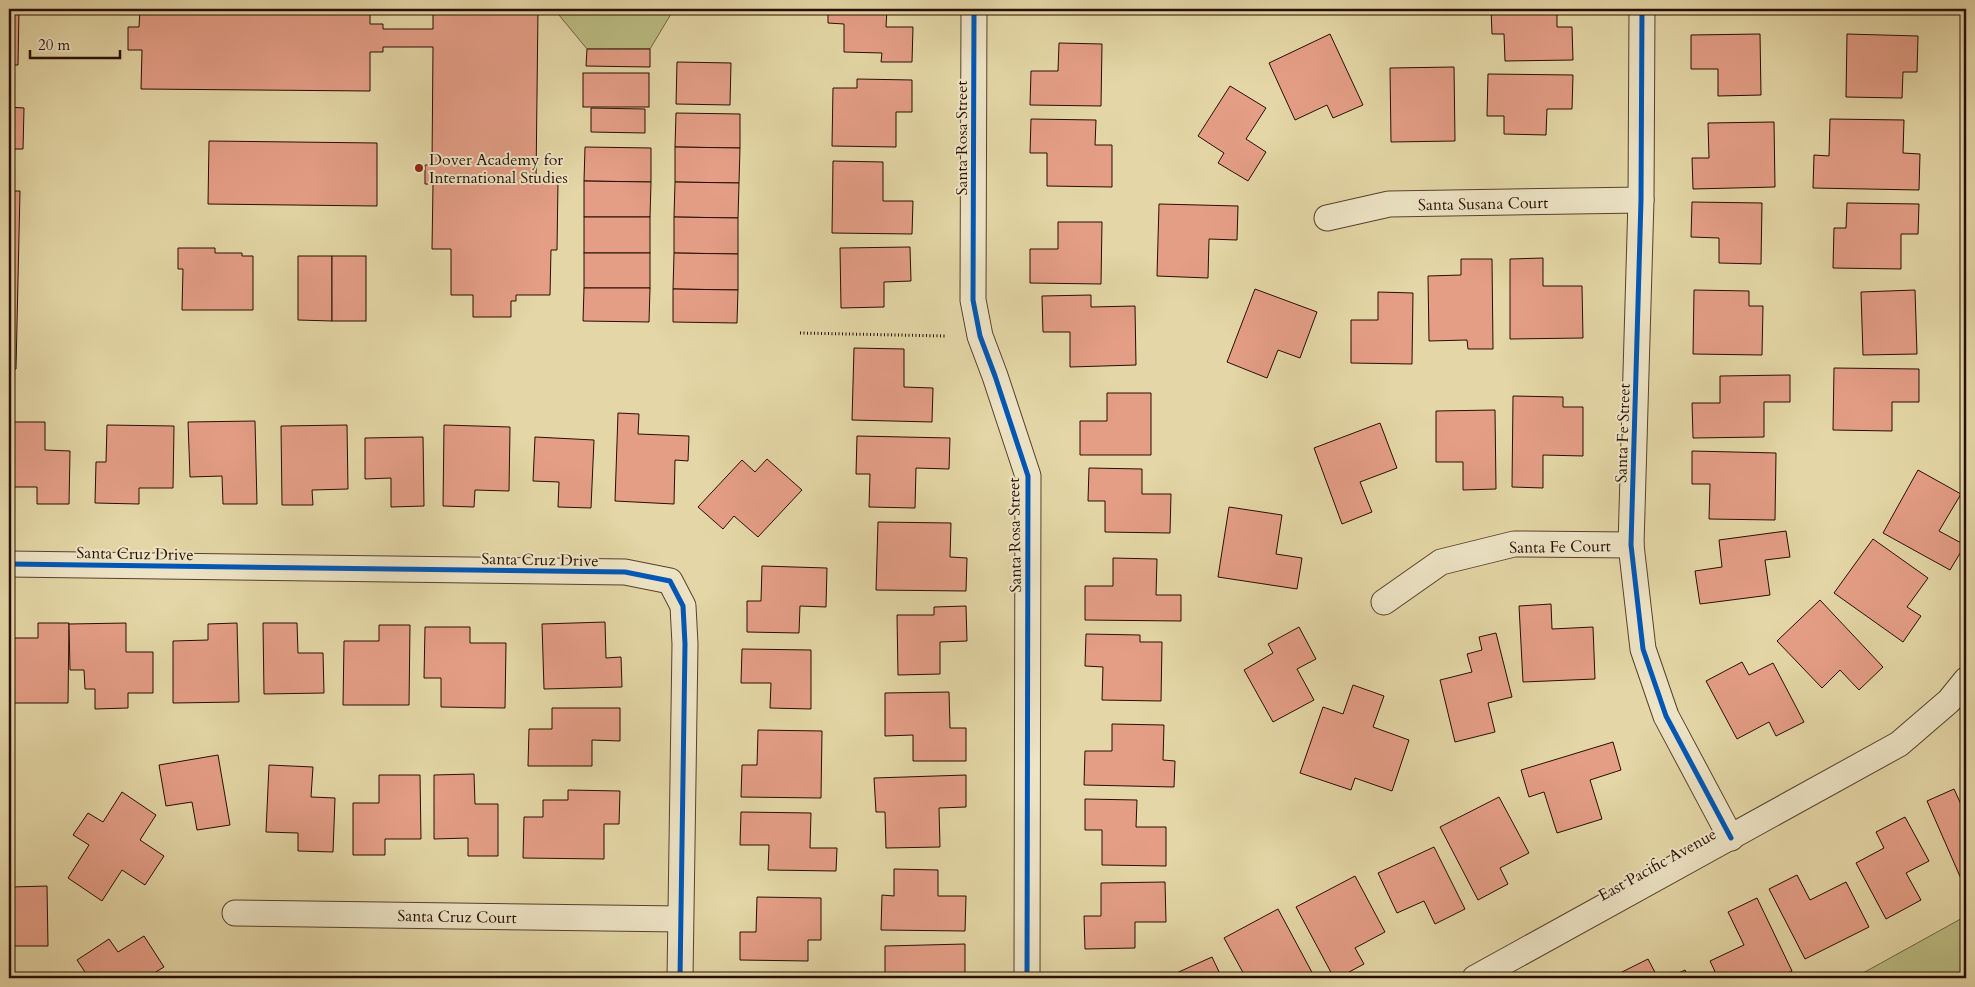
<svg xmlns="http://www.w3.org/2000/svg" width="1975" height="987" font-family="Cardo,serif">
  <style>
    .green { fill: #babc83; stroke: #716542 }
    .building { fill: #e49e86; stroke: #280e02 }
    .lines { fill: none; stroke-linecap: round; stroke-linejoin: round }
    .street-casing { stroke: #57402b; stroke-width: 27 }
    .path { stroke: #280e02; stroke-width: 3; stroke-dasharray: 1 2.5; stroke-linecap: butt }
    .street { stroke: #ede4c5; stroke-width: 25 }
    .cycleway-casing { stroke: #ede4c5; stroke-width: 8 }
    .cycleway { stroke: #0057b8; stroke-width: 5 }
    .poi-dot { fill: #8f2418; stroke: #ede4c5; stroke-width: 2 }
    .labels { text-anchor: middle; stroke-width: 4; stroke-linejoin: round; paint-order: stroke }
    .street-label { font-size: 16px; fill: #280e02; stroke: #ede4c5 }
    .poi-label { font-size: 16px; fill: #280e02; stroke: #ede4c5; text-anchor: start }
  </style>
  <rect width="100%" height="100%" fill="#e4d6a6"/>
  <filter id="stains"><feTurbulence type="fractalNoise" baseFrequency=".004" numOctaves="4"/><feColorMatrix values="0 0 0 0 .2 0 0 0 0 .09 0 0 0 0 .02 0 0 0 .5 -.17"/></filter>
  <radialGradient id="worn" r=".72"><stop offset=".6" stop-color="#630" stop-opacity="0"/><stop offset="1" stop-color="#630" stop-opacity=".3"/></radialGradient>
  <g class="green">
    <polygon points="554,9 674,9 650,49 587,49"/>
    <polygon points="1966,916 1966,978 1854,978"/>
  </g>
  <g class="building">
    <polygon points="9,9 19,9 18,65 9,65"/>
    <polygon points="140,9 370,9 370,24 383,24 383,29 433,29 433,9 538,9 536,181 558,181 557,250 551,250 550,295 516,295 516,301 511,301 511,317 473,317 473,295 451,295 451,249 432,249 433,184 425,184 425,165 432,165 433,47 383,47 383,52 370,52 370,91 141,89 142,50 128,50 128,27 139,27"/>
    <polygon points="843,9 887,9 886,27 913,27 912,62 881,62 882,53 844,52 844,24 828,23 828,11 843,11"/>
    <polygon points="1491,9 1557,9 1557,27 1572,27 1573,60 1505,61 1504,34 1492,34"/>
    <polygon points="1330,34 1363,105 1333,118 1327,105 1295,120 1269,63"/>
    <polygon points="1760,34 1761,95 1718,96 1718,69 1691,69 1691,35"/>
    <polygon points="1847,34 1918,36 1917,72 1903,72 1902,98 1846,97"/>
    <polygon points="1059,43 1102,44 1101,106 1030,105 1031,71 1058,71"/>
    <polygon points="587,49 650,49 650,67 586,66"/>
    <polygon points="677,62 731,63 730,105 676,104"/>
    <polygon points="1454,67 1455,141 1391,142 1390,68"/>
    <rect x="583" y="73" width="66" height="34"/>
    <polygon points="1488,74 1573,75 1572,109 1547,109 1546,135 1504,134 1504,116 1487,116"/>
    <polygon points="857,79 912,80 912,112 896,112 896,147 832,146 833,88 857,88"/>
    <polygon points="1230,86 1266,108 1246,139 1266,152 1248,181 1218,163 1224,153 1198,136"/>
    <polygon points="9,107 24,108 23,149 9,149"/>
    <polygon points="591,108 645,109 645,133 591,132"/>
    <polygon points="676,113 740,114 740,148 675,147"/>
    <polygon points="1031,119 1096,120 1095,145 1112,145 1112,187 1047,186 1047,153 1030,153"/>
    <polygon points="1830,119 1904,120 1903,153 1920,154 1919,190 1813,188 1814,155 1829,156"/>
    <polygon points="1774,122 1775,187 1693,189 1692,158 1709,158 1708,123"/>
    <polygon points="209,141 377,143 377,206 208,204"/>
    <polygon points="585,147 651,148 651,182 584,181"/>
    <polygon points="675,147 740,148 739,183 675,182"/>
    <polygon points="833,161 883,162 883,201 913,201 912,234 832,233"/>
    <polygon points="584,181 651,182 650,217 584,217"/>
    <polygon points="675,182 739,183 738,218 674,217"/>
    <polygon points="9,191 20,191 16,369 9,369"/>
    <polygon points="1692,202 1762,203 1761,264 1719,263 1719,238 1691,237"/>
    <polygon points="1847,203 1919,204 1918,234 1901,234 1901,269 1833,268 1834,228 1846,228"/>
    <polygon points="1159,204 1238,206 1237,240 1209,239 1208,278 1157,276"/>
    <rect x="584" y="217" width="66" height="36"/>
    <polygon points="674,217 738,218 738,254 674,253"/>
    <polygon points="1058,222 1102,222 1101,284 1030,283 1030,249 1058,249"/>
    <polygon points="910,247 911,281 884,282 884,307 841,308 840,248"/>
    <polygon points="178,248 215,248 215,253 242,253 242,256 253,256 253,310 182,310 183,269 178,269"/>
    <rect x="584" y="253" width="66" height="35"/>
    <polygon points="674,253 738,254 738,290 673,289"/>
    <polygon points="298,256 332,256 332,321 298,320"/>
    <rect x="332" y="256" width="34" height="65"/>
    <polygon points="1543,258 1543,286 1582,286 1583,338 1510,339 1510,259"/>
    <polygon points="1461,259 1492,259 1493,349 1468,349 1467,340 1429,341 1428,276 1461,275"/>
    <polygon points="584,288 650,288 649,322 583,321"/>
    <polygon points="673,289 738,290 737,323 673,322"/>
    <polygon points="1255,289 1317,312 1300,358 1278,350 1267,378 1227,362"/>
    <polygon points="1694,290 1749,291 1749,306 1763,306 1762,355 1693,354"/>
    <polygon points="1915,290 1917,354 1863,355 1861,292"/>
    <polygon points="1378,292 1413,293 1412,364 1351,363 1351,320 1378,320"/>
    <polygon points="1091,295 1091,307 1135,306 1136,365 1070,367 1070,332 1043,332 1042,296"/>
    <polygon points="854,348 904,349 904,387 933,388 932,422 852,420"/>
    <polygon points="1834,368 1919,369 1919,402 1892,402 1892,431 1833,430"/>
    <polygon points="1790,375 1790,402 1764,402 1764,437 1693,438 1692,403 1720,403 1720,376"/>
    <polygon points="1107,393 1151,393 1151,455 1080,455 1080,421 1107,421"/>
    <polygon points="1513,396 1563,397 1563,407 1583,407 1583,456 1543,455 1543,488 1512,487"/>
    <polygon points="1495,410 1496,489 1463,490 1463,462 1436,462 1436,411"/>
    <polygon points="618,413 639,414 638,434 689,436 688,461 675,460 674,504 615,501"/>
    <polygon points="255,421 257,504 223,504 222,476 190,477 188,422"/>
    <polygon points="9,422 45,422 45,450 70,451 69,504 37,504 37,487 9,487"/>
    <polygon points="1380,423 1397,468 1360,482 1372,512 1342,524 1314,448"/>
    <polygon points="107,425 174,426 173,488 139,488 139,504 95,503 96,462 106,462"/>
    <polygon points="347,425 348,489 312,490 313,505 282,505 281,426"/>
    <polygon points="444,425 510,427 509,491 475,490 474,507 443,506"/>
    <polygon points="857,436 950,438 949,469 916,468 915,508 869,507 870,474 856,474"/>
    <polygon points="423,437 424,506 391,507 391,478 365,479 365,438"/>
    <polygon points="535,437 594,440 591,508 558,507 559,482 533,481"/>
    <polygon points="1692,451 1776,453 1775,520 1709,519 1710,484 1692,484"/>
    <polygon points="767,459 802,490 758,537 734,516 723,529 698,507 742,460 755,472"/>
    <polygon points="1089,468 1142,469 1142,494 1171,494 1170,533 1105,532 1105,501 1088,501"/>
    <polygon points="1918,470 1961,494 1939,531 1965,545 1950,570 1883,533"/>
    <polygon points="1229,507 1282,515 1276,554 1302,558 1297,589 1218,577"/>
    <polygon points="878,522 951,523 950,557 967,558 966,591 876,590"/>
    <polygon points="1786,531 1790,557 1765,560 1770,595 1700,604 1695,571 1722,567 1719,540"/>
    <polygon points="1873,539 1928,578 1907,607 1921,616 1903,642 1834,593"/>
    <polygon points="1113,558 1157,559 1156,595 1181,595 1181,621 1085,620 1085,586 1113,586"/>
    <polygon points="762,566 827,568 826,607 800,606 799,633 747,632 747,601 761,601"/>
    <polygon points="1820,600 1883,667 1859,690 1840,670 1822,688 1777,641"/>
    <polygon points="1551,604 1552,629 1593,627 1595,679 1523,682 1519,606"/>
    <polygon points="966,606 967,641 940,642 940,674 898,675 897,615 934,615 934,607"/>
    <polygon points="605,622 606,658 621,657 622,687 544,689 542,624"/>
    <polygon points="38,623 69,623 68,703 9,703 9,638 38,638"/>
    <polygon points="126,623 126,652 153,652 153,693 128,693 128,708 95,709 95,689 85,689 84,670 70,670 69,624"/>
    <polygon points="237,623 239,702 173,703 173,641 208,640 208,624"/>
    <polygon points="263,623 297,623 298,653 323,653 324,693 264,694"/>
    <polygon points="379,625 410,625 409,705 343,705 344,641 379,641"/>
    <polygon points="425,627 470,627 470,643 506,643 505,708 441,707 441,678 424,678"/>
    <polygon points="1299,627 1316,659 1297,669 1314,700 1273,722 1244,670 1273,653 1268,644"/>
    <polygon points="1496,633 1512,697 1488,703 1495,732 1455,742 1440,680 1472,672 1467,654 1482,650 1479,637"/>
    <polygon points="1086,634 1140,635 1140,642 1162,642 1161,701 1102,700 1103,667 1085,666"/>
    <polygon points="742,649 811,650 811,709 770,708 771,683 741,683"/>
    <polygon points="1742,662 1749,675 1773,663 1804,722 1776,736 1769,722 1737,739 1706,681"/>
    <polygon points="1353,685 1384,696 1373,727 1409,740 1392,791 1355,778 1351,790 1300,773 1323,707 1343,714"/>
    <polygon points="949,692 950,728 966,728 966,761 913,761 913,735 885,736 885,693"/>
    <polygon points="552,708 620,708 620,741 592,740 592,766 528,766 529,729 552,729"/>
    <polygon points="1112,724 1164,725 1163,760 1175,761 1174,787 1084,785 1085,751 1112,751"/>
    <polygon points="758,730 822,731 821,798 741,797 742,765 757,765"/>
    <polygon points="1613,742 1621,770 1590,780 1602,819 1557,833 1544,792 1529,797 1521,770"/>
    <polygon points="218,755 230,825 197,830 192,802 166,806 159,765"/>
    <polygon points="269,765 313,767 311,797 335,798 333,852 298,851 298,833 266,832"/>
    <polygon points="474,774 475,804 498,804 498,856 468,856 468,838 434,839 434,775"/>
    <polygon points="379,775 420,775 421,839 385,839 385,855 353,855 353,803 379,803"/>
    <polygon points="966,775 966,807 939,808 940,847 886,848 885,812 876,812 874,778"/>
    <polygon points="1954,789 1964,811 1966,810 1966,880 1962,881 1927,801"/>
    <polygon points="568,790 620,791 619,824 604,824 604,859 523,858 524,817 543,817 543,800 568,800"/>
    <polygon points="122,792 156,815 140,840 164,856 145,885 122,870 102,901 68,878 89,845 73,835 88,813 103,822"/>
    <polygon points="1499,797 1529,853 1500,868 1508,884 1478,900 1440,827"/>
    <polygon points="1085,799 1137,800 1136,827 1166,827 1166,866 1102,865 1102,830 1085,830"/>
    <polygon points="741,812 811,813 810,848 837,848 836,871 768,870 769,845 740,845"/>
    <polygon points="1905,817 1929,861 1906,873 1921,900 1886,919 1856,863 1884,848 1876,832"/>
    <polygon points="1434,847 1465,909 1435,924 1424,901 1397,913 1378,873"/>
    <polygon points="894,869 938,870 938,896 966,896 965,931 881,930 882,895 894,896"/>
    <polygon points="1797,875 1810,900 1846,882 1869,927 1805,959 1769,889"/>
    <polygon points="9,876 11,876 11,887 47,886 48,946 10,946"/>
    <polygon points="1355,876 1385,932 1355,948 1364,964 1338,978 1334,978 1296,907"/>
    <polygon points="1165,882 1166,922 1135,922 1135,948 1085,949 1084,916 1101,916 1101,883"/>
    <polygon points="757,897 821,898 821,940 808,940 808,961 740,960 740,932 756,932"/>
    <polygon points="1757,898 1792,971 1777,978 1718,978 1710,961 1744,945 1728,912"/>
    <polygon points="1278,909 1315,978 1246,978 1224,938"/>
    <polygon points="144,936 164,967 146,978 89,978 77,960 109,939 118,952"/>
    <polygon points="965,944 965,976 885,978 885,946"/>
    <polygon points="1212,957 1222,978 1174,978 1172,975"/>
    <polygon points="1648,959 1658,978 1621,978 1618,974"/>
    <polygon points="1685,970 1689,978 1668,978"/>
    <polygon points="352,974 384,975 384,978 352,978"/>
    <rect x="466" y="975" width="33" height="3"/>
    <polygon points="604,975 604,978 538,978 538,976"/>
  </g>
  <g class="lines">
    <g class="street-casing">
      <g id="street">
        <polyline points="974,9 973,300 980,336 995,376 1028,476 1027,978"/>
        <polyline points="1642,9 1641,200 1631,545 1643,649 1666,716 1731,838"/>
        <polyline points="1327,218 1389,204 1641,200"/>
        <polyline points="9,564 625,572 670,581 683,606 685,644 680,978"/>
        <polyline points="1384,602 1441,562 1514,544 1631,545"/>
        <polyline points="235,913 680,919"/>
        <polyline points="1475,978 1899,744 1949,701 1966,680"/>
      </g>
    </g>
    <polyline class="path" points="800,333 947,336"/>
    <use href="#street" class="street"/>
    <g class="cycleway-casing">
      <g id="cycleway">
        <polyline points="974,9 973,300 980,336 995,376 1028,476 1027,978"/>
        <polyline points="1642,9 1641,200 1631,545 1643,649 1666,716 1731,838"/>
        <polyline points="9,564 625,572 670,581 683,606 685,644 680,978"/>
      </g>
    </g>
    <use href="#cycleway" class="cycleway"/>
  </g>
  <circle class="poi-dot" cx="419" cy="168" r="5"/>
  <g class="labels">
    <g class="street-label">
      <text transform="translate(961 138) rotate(-90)" y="6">Santa Rosa Street</text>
      <text transform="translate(1483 203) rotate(-1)" y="6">Santa Susana Court</text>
      <text transform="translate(1622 433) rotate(-88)" y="6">Santa Fe Street</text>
      <text transform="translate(1014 535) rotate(-91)" y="6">Santa Rosa Street</text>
      <text transform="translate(1560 546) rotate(-1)" y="6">Santa Fe Court</text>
      <text transform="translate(135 553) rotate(1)" y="6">Santa Cruz Drive</text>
      <text transform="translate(540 559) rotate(1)" y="6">Santa Cruz Drive</text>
      <text transform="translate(1657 864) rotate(-29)" y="6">East Pacific Avenue</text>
      <text transform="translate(457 916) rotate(1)" y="6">Santa Cruz Court</text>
    </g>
    <g class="poi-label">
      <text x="429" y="165">Dover Academy for<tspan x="429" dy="18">International Studies</tspan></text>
    </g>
  </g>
  <rect width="1975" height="987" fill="none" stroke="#e4d6a6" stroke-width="30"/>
  <rect x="10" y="10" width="1955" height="967" fill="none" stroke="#280e02" stroke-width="2.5"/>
  <rect x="15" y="15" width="1945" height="957" fill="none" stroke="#280e02"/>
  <path d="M30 50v8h90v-8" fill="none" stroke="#280e02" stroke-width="2.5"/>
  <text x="38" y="50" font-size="15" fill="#280e02" stroke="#ede4c5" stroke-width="4" paint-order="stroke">20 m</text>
  <rect width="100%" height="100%" filter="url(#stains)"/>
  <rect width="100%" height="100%" fill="url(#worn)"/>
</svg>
